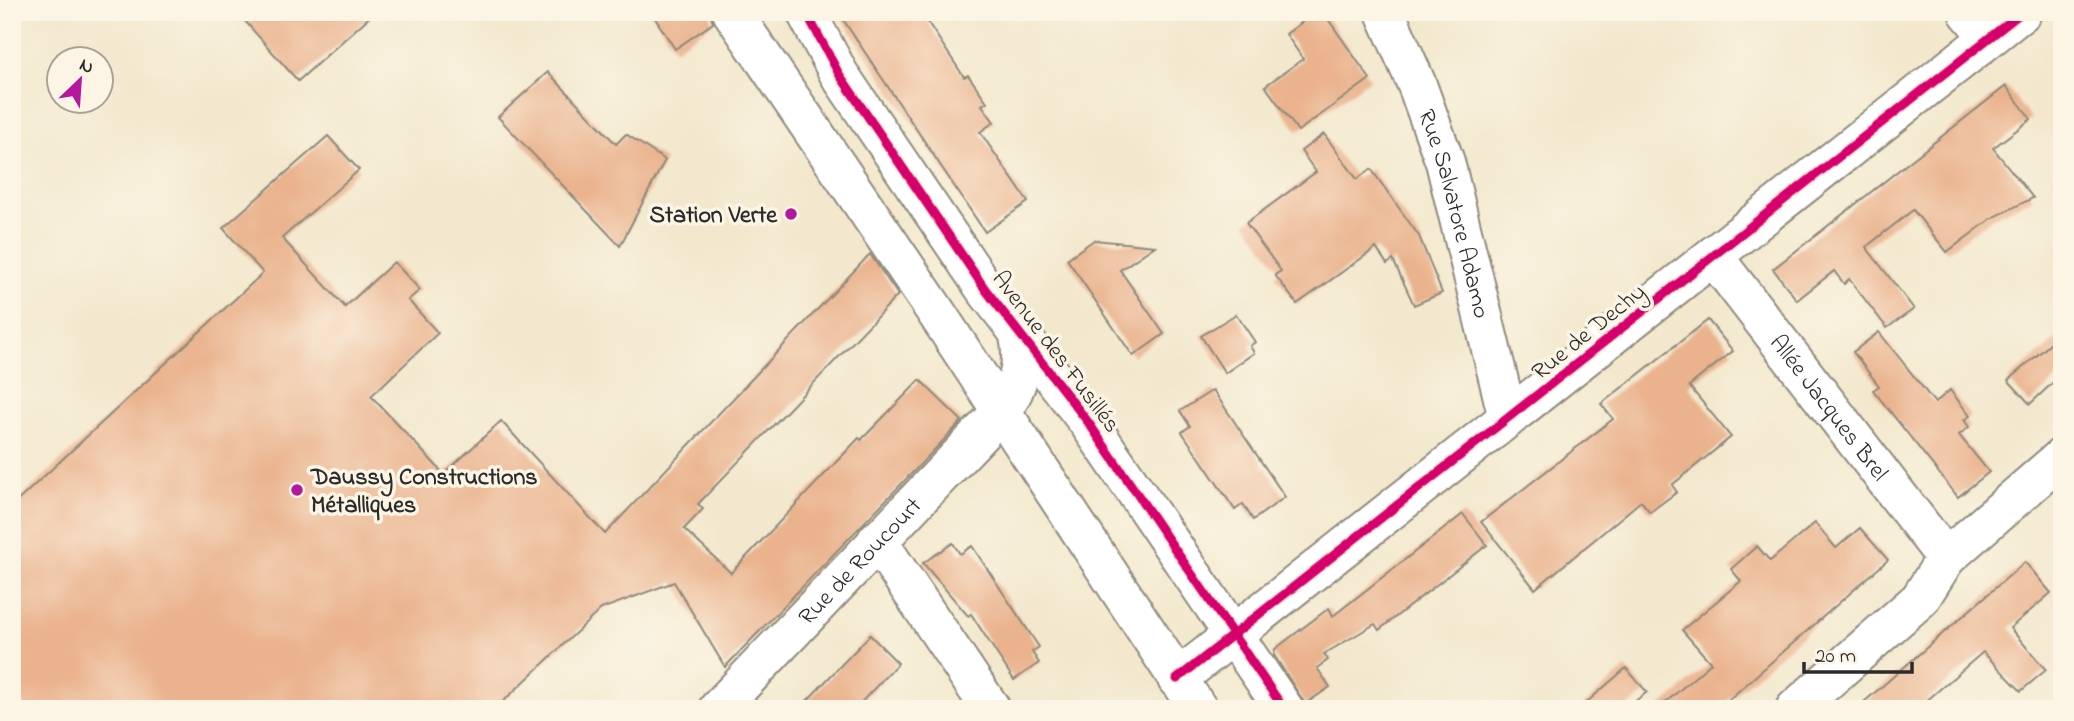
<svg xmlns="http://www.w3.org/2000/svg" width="2074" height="721" font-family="'Indie Flower',sans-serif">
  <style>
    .building { fill: #eab28d }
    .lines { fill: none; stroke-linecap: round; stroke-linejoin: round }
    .street-casing { stroke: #8f8a7c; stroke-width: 42 }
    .secondary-casing { stroke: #8f8a7c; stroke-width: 42 }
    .street { stroke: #fff; stroke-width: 38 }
    .secondary { stroke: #fff; stroke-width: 38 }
    .cycleway-casing { stroke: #fcf5e5; stroke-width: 13 }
    .cycleway { stroke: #d6006c; stroke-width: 9 }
    .poi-dot { fill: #b5179e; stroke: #fcf5e5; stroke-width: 2.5 }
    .labels { text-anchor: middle; stroke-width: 7; stroke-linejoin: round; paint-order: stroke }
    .street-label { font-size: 24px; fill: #2b2b2b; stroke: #fcf5e5 }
    .poi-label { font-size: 24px; font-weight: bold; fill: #2b2b2b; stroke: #fcf5e5; text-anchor: end }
  </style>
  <rect width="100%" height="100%" fill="#fcf5e5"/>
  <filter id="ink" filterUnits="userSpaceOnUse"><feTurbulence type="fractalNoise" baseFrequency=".0143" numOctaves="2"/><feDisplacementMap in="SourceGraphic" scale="14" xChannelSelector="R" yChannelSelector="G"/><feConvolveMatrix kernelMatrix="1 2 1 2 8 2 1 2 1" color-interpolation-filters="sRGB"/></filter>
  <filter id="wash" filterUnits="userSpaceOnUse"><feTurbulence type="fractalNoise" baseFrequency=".00686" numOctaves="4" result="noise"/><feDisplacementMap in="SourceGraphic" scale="28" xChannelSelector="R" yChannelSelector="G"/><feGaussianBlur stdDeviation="1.57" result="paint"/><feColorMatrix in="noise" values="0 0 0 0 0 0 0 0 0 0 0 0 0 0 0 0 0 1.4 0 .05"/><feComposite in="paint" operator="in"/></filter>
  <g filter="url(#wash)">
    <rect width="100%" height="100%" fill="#f3e8cd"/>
    <g id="blocks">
      <g class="building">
        <polygon points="237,12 375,12 298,81"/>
        <polygon points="651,12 710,12 713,23 675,49"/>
        <polygon points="838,12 921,12 964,77 968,75 987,102 982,105 994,122 980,132 1028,202 985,232"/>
        <polygon points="1316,12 1323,12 1370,79 1298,131 1265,86 1303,59 1286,34"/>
        <polygon points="548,72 616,144 626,134 665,160 620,246 498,117"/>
        <polygon points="2006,86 2031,119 1993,148 2033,198 1992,218 1947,252 1913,210 1866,247 1914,309 1887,328 1849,279 1844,284 1834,271 1797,300 1773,269"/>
        <polygon points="1324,134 1357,179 1371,169 1419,236 1442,293 1414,305 1393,260 1387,264 1376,248 1297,304 1275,275 1281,271 1246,223 1316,172 1301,151"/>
        <polygon points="328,136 359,170 282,238 345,307 394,262 420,290 408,300 438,333 371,396 444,474 501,421 605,534 870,254 898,295 698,504 703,509 684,529 731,573 859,438 861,440 920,380 962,421 725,667 674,582 601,609 495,709 12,709 12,506 263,273 223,228"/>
        <polygon points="1094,240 1155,246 1120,270 1164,334 1133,356 1067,259"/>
        <polygon points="1236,314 1255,342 1250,346 1254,353 1225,373 1201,336"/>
        <polygon points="1708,320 1733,351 1689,386 1731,437 1672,485 1677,492 1650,512 1641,501 1535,589 1481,522 1613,419 1601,404"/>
        <polygon points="1879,332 1935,403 1950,390 1970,416 1964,420 1969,427 1959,435 1989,472 1958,497 1873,390 1879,386 1853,352"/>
        <polygon points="2062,334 2062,374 2030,404 2008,380"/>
        <polygon points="1213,390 1285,497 1253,520 1243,504 1235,510 1182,432 1190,426 1180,411"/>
        <polygon points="1463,514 1487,545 1379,630 1375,624 1324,654 1328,660 1317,668 1330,687 1305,704 1274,655 1275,649 1329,608 1333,616"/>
        <polygon points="1815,523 1836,548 1860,528 1888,560 1718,709 1658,709 1711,663 1682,630 1741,581 1731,569 1757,546 1770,561"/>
        <polygon points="953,543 960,554 972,546 1039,647 1032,652 1039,663 1014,680 971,614 968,616 923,563"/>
        <polygon points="2025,562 2051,593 2010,628 2046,670 2021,691 1983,652 1917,709 1856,709"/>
        <polygon points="870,635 898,663 855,709 799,709"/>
        <polygon points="1626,668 1647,692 1625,709 1579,709"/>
      </g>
    </g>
  </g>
  <g filter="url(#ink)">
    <use href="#blocks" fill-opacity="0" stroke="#8f8a7c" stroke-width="2"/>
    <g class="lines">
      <g class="street-casing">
        <g id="street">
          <path id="s1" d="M1385 12 1417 85 1445 162 1508 418"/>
          <polyline points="1968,12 1989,37"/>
          <path id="s2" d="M1713 256 1946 558"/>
          <polyline points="877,540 991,709"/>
          <path id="s3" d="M718 709 1001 412C1018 389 1025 364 1019 336"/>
          <polyline points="1795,709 1920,599 1946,558 2062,457"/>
        </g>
      </g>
      <g class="secondary-casing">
        <g id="secondary">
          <polyline points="732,12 934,309 1198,709"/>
          <polyline points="806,12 839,74 985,289 1088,422 1284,709"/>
          <polyline points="1177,679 2022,12"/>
        </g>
      </g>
      <use href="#street" class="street"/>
      <use href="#secondary" class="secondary"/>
      <g class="cycleway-casing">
        <g id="cycleway">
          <polyline points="806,12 839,74 985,289 1088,422 1284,709"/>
          <polyline points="1177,679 2022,12"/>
        </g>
      </g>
      <use href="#cycleway" class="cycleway"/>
    </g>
  </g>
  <g class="poi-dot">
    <circle cx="791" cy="214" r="7"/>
    <circle cx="297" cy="490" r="7"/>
  </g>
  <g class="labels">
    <g class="street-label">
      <text dy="8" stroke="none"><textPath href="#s1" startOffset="214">Rue Salvatore Adamo</textPath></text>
      <text transform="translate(1588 331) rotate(-39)" y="8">Rue de Dechy</text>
      <text transform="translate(1057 351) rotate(53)" y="8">Avenue des Fusillés</text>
      <text dy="8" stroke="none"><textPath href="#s2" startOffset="191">Allée Jacques Brel</textPath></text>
      <text dy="8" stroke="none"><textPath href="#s3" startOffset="205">Rue de Roucourt</textPath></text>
    </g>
    <g class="poi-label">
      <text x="777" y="222">Station Verte</text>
      <text x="311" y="484" text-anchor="start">Daussy Constructions<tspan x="311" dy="28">Métalliques</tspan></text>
    </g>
  </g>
  <rect width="2074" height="721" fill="none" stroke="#fcf5e5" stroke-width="42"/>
  <g transform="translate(80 80) rotate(25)"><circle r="33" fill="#fcf5e5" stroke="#a8a49b" stroke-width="2"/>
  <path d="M0-5L12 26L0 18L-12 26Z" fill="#b5179e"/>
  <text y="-10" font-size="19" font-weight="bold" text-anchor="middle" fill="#2b2b2b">N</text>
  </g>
  <path d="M1804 662v10h108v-10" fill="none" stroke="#2b2b2b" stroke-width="3.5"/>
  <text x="1815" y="662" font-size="21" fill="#2b2b2b" stroke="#fcf5e5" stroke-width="5" paint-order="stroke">20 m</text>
</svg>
